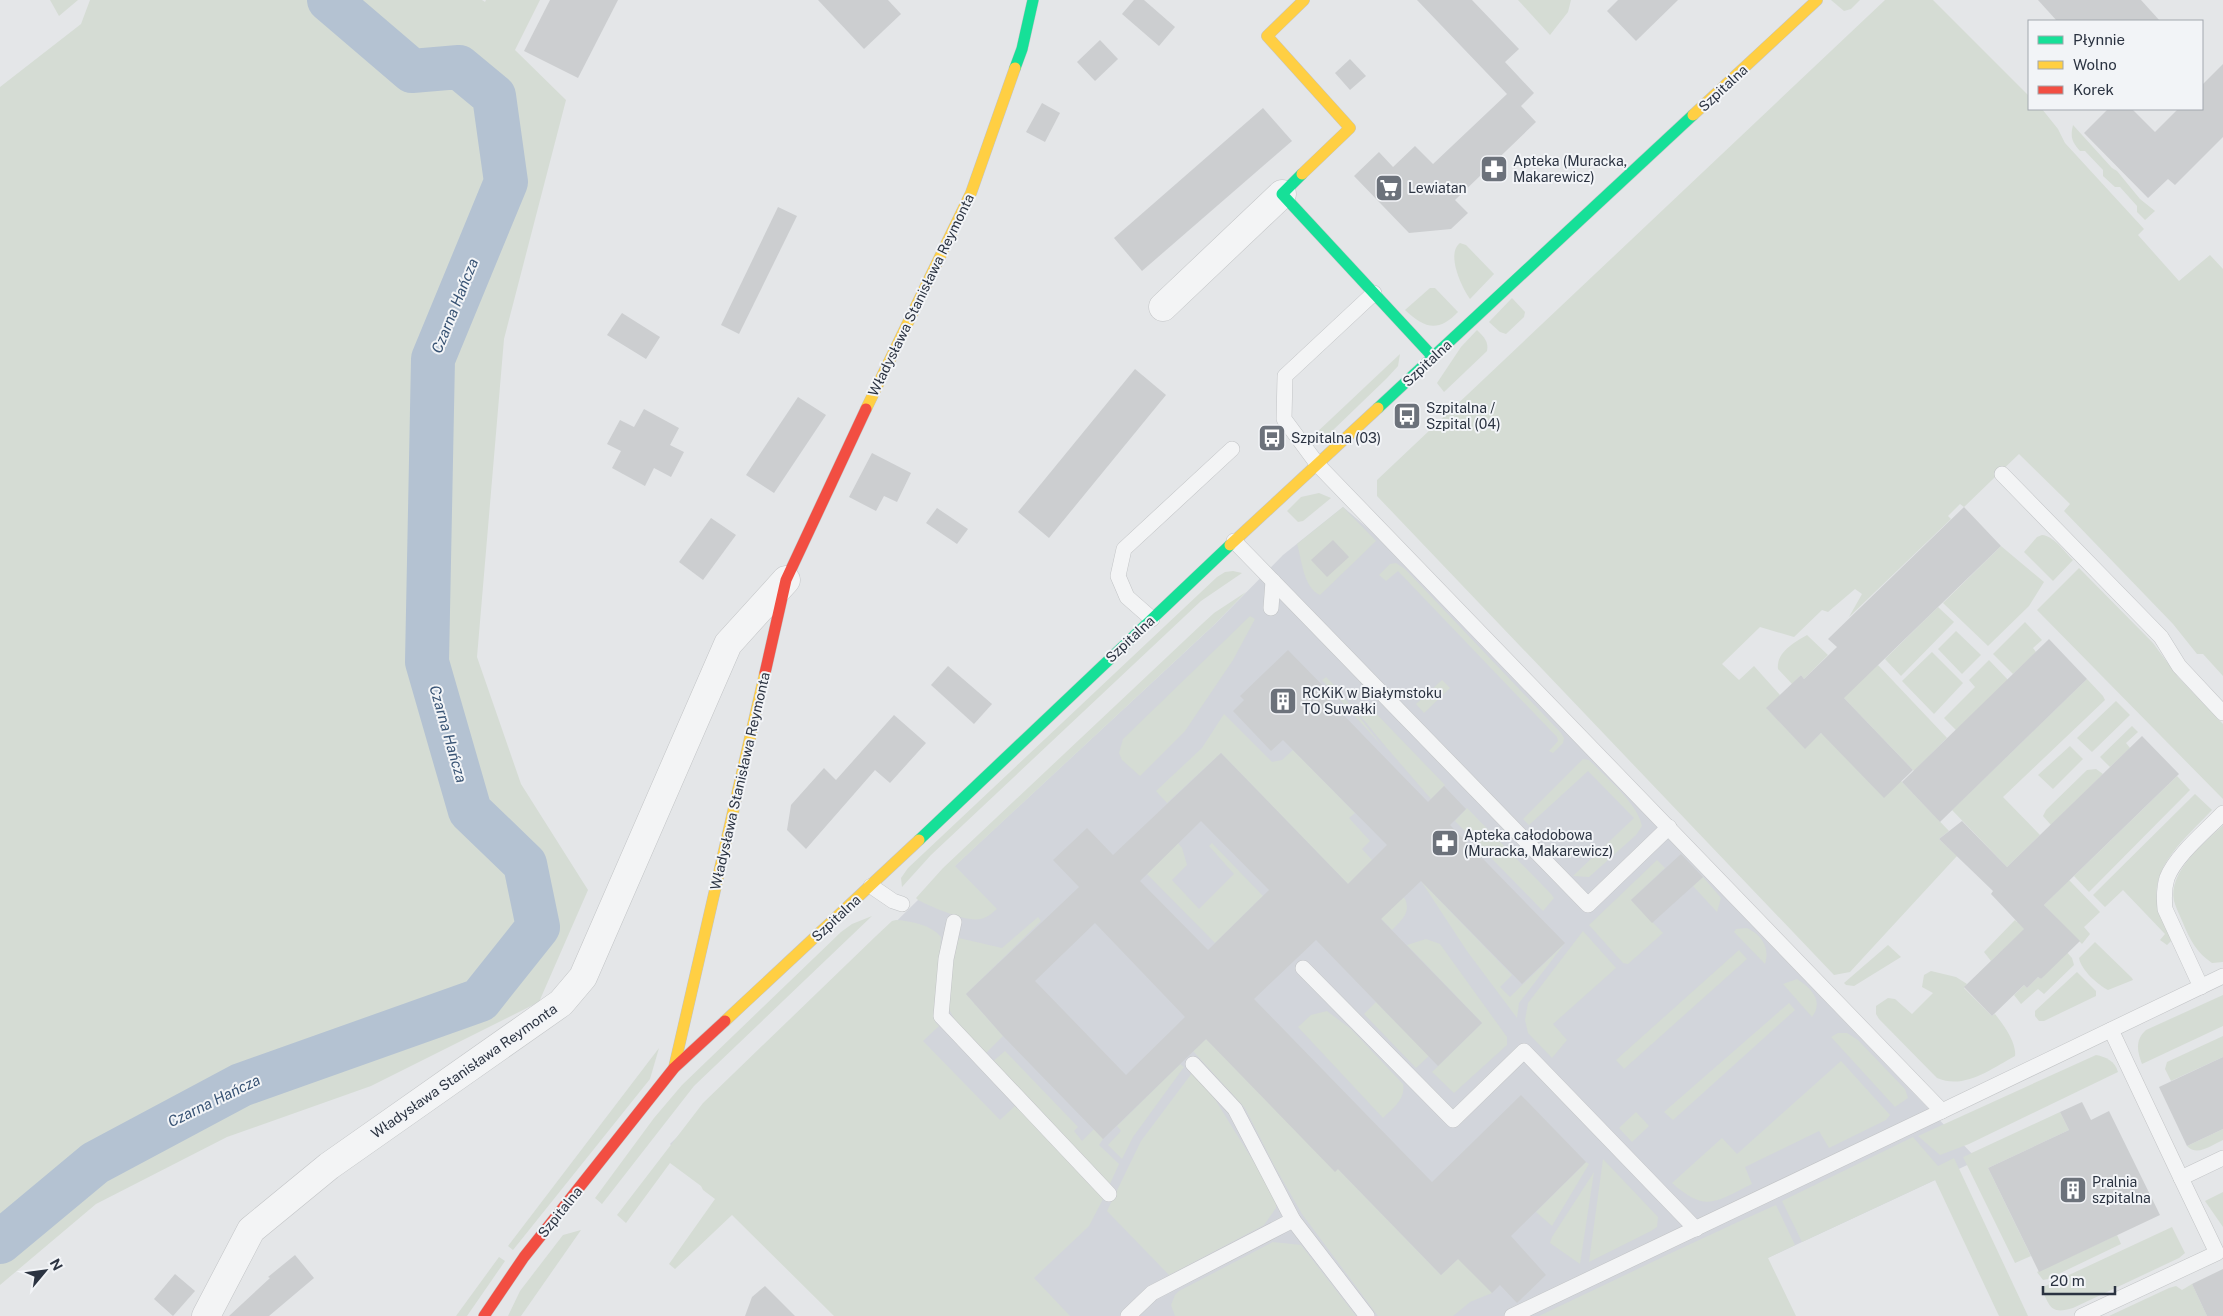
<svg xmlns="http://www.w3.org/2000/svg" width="2223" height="1316" font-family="'Public Sans',sans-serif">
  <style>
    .built { fill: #d2d5db }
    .green { fill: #d5dcd4 }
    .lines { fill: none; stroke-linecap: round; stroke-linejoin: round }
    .river { stroke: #b4c2d2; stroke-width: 44 }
    .building { fill: #ccced0; fill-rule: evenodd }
    .lane-casing { stroke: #c2c4c6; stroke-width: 16 }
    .street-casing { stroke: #c2c4c6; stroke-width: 29 }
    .fast-casing { stroke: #c2c4c6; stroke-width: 12 }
    .slow-casing { stroke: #c2c4c6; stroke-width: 12 }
    .jam-casing { stroke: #c2c4c6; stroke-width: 12 }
    .lane { stroke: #f3f4f5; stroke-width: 15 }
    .street { stroke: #f3f4f5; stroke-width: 28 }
    .fast { stroke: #16e098; stroke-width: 11 }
    .slow { stroke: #ffcf43; stroke-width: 11 }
    .jam { stroke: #f24e42; stroke-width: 11 }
    .labels { text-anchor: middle; stroke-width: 4; stroke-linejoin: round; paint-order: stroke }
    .street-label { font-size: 14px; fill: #2b3341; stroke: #f2f4f7 }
    .poi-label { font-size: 14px; fill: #2b3341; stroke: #f2f4f7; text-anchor: start }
    .water-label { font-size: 15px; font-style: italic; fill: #375273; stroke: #f2f4f7 }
  </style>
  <rect width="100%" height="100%" fill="#e4e6e8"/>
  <polygon class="built" points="1343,507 1377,536 1978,1160 1643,1316 839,1316 670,1144 918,900 1215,624 1283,555"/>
  <g class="green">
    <polygon points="50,0 78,0 59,16"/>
    <polygon points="90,0 482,0 485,2 486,0 540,0 515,50 566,100 504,339 477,657 521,784 588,890 539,1002 371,1086 227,1137 96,1204 0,1285 0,87 81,24"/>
    <polygon points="1518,0 1571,0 1568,12 1550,35"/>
    <polygon points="1831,0 1860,0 1851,9 1844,11"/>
    <polygon points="1885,0 1933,0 2029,96 2029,109 2042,109 2058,129 2065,143 2144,229 2138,235 2179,281 2210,255 2223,269 2223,676 2203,654 2197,654 2173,624 2064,511 2070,504 2019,454 1964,507 1960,504 1948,516 1951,519 1849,617 1862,594 1855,589 1828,612 1822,610 1794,637 1760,627 1722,664 1739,680 1754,666 1780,695 1767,709 1805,748 1821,733 1901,781 1949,831 1939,839 1957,856 1850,972 1834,975 1377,496 1377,480"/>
    <path d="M2073 125 2112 168 2117 171 2140 199 2155 211 2145 220 2137 212V206L2120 187H2115L2103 176V170L2085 151H2080C2072 142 2070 137 2073 125Z"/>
    <path d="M1460 243 1466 245 1494 274 1470 299C1461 287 1446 253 1460 243Z"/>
    <path d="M1430 288H1435L1458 312C1438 333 1424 328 1405 310Z"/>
    <polygon points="1512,298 1525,312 1524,317 1506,334 1500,332 1489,322"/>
    <path d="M1477 330C1484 337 1489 342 1487 351L1444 392 1437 383 1461 347Z"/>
    <polygon points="1400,354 1398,366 1387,378 1330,433 1314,435"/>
    <polygon points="1319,493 1331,498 1303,521 1298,522 1287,511 1301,497"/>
    <path d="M1343 507 1376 541 1320 595C1303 587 1302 560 1297 544Z"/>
    <path d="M2042 535C2054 536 2064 551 2073 560L2053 581 2024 552 2037 537Z"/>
    <polygon points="2001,546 2044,582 2029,606 1988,646 1943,603"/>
    <polygon points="1396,563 1405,569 1561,733 1564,738 1563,743 1553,753 1549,751 1558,741 1557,737 1398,571 1386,581 1379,575 1390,564"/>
    <polygon points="2079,568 2153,643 2178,677 2223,724 2223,799 2037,610"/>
    <polygon points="1233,571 1242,573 1201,601 931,855 902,887 901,878 908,868 1217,577 1225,572"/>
    <path d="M1246 592 1215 624 955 866 997 909C992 913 987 918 980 919 965 922 932 907 918 900L916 898 943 868 1202 624 1214 613Z"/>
    <polygon points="1938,607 1954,622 1901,676 1885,659"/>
    <polygon points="1250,616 1255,619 1233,660 1185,731 1140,776 1122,760 1119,753 1123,739"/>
    <polygon points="2025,622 2042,640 2033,648 2036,652 2013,674 1993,654"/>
    <polygon points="1956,631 1981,655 1962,674 1938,649"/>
    <path d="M1807 635 1828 655 1804 679 1801 675 1792 684 1778 669C1776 652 1795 642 1807 635Z"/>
    <polygon points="1932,652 1963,683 1934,714 1902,681"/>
    <polygon points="1989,660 2008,680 1956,730 1944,718 1975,687 1969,680"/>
    <polygon points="1878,665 1947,738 1914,771 1842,696"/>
    <polygon points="1326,677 1335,686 1382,746 1322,680"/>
    <polygon points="2087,679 2103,696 2105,700 2003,797 2040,835 2007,867 1952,810"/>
    <polygon points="1442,680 1450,688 1424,713 1416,704"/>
    <polygon points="1364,701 1445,785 1431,799 1386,747 1354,708"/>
    <polygon points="2116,701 2130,715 2092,752 2077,738"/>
    <polygon points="1224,714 1272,762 1282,760 1293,750 1355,813 1349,818 1370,841 1362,849 1372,860 1348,884 1221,753 1167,803 1156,791 1202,748"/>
    <polygon points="2132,726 2138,732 2126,743 2130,748 2110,767 2100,757"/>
    <polygon points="2070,746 2083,759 2053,789 2038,775"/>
    <path d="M1583 759 1589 760C1606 777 1638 804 1642 826L1636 835 1589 877 1573 876 1634 818 1588 771 1529 825 1523 819Z"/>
    <polygon points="2096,769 2103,774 2051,825 2043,816 2046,810 2087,770"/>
    <polygon points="2177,776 2190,790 2089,892 2074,876"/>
    <path d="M2195 794 2212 810C2187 837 2148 867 2158 907 2160 918 2167 929 2172 940L2167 945 2160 940 2165 934 2123 890 2105 907 2093 895Z"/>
    <polygon points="1467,808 1551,894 1554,898 1543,911 1455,821"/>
    <path d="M2223 825V962L2212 963C2197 953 2190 940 2183 923 2180 916 2176 908 2174 901 2168 871 2204 844 2223 825Z"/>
    <polygon points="1178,843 1182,848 1187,865 1172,880 1199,909 1234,874 1209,846 1212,843 1263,896 1215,943 1147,874"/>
    <polygon points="1657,860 1665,868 1631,900 1663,933 1628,964 1623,963 1589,925"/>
    <polygon points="1703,877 1721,898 1717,912 1693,886"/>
    <polygon points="2069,880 2100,912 2084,927 2090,934 2082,944 2044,905"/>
    <polygon points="1421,881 1512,975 1500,987 1510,997 1565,943 1519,1003 1517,1018 1467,951"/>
    <path d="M1357 894 1401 900 1404 897C1412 912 1402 920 1392 930Z"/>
    <polygon points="872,916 694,1086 602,1204 595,1198 654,1118 682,1085 841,932 852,924"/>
    <path d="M1038 917 1041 921 966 994 1003 1036 985 1054C973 1041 958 1027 950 1011 944 999 955 952 959 938L1002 948Z"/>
    <path d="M896 920C912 921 931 925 941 937L935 1013V1022L939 1026 923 1041 1000 1120 1016 1105 1102 1195 1103 1199 1089 1226 1034 1278 1070 1316H834L732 1215 675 1269 669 1264 715 1199 703 1190 701 1186 670 1163 626 1223 617 1215 703 1103 876 936 892 921Z"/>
    <polygon points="2015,920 2017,922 2034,920 1991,961 1984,952"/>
    <path d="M1747 928C1762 935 1770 948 1765 964L1734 932 1736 929Z"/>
    <polygon points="1583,931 1616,968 1553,1024 1567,1040 1552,1058 1528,1033 1525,1020 1528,1003"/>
    <polygon points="1426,939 1440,944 1507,1037 1507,1045 1454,1093 1432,1072 1482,1023 1407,945"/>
    <path d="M2095 942 2132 978 2133 980 2108 990C2098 985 2081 970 2079 958Z"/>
    <polygon points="1888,945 1901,957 1854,986 1846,985 1844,983"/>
    <polygon points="1739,950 1747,959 1624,1069 1616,1060"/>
    <polygon points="2065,950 2072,958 2074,965 2044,994 2038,989 2021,1004 2014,995 2024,985 2027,988 2038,977 2041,979"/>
    <path d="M1931 971 1956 977 1967 984 1964 988 1992 1016 1995 1014C2003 1024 2017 1043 2015 1056 1991 1069 1964 1090 1937 1078L1879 1019 1876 1014V1006L1888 998 1895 999 1912 1014 1933 993 1922 987 1924 975Z"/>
    <polygon points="2077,972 2096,991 2096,996 2044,1021 2039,1021 2035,1016 2035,1011"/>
    <path d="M1797 979C1811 988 1824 1001 1812 1017L1783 984Z"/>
    <path d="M2223 995V1026L2142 1064C2137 1051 2135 1040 2146 1030Z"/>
    <polygon points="1376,1002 1429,1056 1416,1068 1364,1014"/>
    <polygon points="1789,1003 1795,1010 1673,1120 1664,1112"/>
    <path d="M1327 1011 1351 1029 1403 1084C1406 1099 1393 1108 1383 1118L1298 1027 1311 1015Z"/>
    <polygon points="1838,1033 1847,1033 1858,1040 1905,1089 1908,1098 1895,1107 1831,1037"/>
    <polygon points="2223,1036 2223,1057 2171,1081 2165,1069 2167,1062"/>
    <polygon points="1206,1039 1338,1169 1441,1275 1461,1256 1492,1293 1470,1302 1453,1316 1378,1316 1302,1214 1274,1165 1245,1108 1193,1051"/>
    <polygon points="659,1048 650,1079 513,1250 508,1246"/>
    <polygon points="1005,1051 1078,1127 1074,1131 1082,1141 1094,1129 1103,1139 1099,1145 1119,1164 1109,1186 991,1063"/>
    <path d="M2096 1055C2106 1057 2115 1061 2118 1072L1969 1144 1940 1155 1918 1136Z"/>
    <path d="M1841 1061 1890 1115 1886 1120 1829 1148 1819 1131 1745 1167 1752 1184C1715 1202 1706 1213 1672 1183L1722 1138 1737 1154Z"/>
    <polygon points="1180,1064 1184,1067 1133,1137 1122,1159 1108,1145 1121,1131 1117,1126"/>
    <polygon points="1192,1073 1208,1088 1276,1198 1276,1208 1264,1225 1169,1275 1107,1211 1141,1141"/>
    <polygon points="1636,1112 1649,1126 1632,1142 1619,1128"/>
    <polygon points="2060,1112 2069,1130 1988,1168 2031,1256 2015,1263 1963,1157"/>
    <path d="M2223 1129V1140C2212 1145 2197 1157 2187 1146Z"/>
    <polygon points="1913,1137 1938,1166 1954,1158 2028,1316 1999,1316 1935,1180 1802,1242 1782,1201"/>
    <polygon points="1603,1159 1658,1217 1657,1227 1651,1231 1589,1262"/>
    <polygon points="1586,1162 1589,1164 1552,1226 1536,1212"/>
    <polygon points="1594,1172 1580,1264 1550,1243 1552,1237"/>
    <polygon points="2223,1192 2223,1227 2205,1201"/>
    <path d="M1776 1205 1795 1245 1768 1258 1796 1316H1539C1618 1279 1696 1240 1776 1205Z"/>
    <path d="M2172 1227 2185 1253 2179 1258 2073 1308C2050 1315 2050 1306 2041 1288Z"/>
    <polygon points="581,1230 521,1316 508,1316 520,1291 563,1235"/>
    <polygon points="2117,1235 2121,1244 2048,1279 2043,1280 2037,1272"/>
    <polygon points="1273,1242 1301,1245 1356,1316 1175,1316 1171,1305 1175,1295 1179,1291"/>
    <polygon points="499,1257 505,1261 467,1316 456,1316"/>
    <polygon points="2192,1284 2207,1316 2109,1316 2169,1288 2176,1286 2182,1290"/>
  </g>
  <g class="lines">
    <polyline class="river" points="0,1242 95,1163 241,1085 480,1000 538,927 525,864 470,811 427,662 433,359 506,182 494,96 459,67 412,71 329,0"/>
  </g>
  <g class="building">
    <polygon points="550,0 618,0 578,78 524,51"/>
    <polygon points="818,0 888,0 901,14 864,49"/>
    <polygon points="1134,0 1144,0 1175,27 1159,46 1122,14"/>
    <polygon points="1417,0 1472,0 1519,49 1505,62 1534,93 1521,106 1536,122 1455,200 1468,213 1451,229 1409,233 1354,176 1379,152 1393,167 1415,146 1433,164 1507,94"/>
    <polygon points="1618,0 1678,0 1636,41 1607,11"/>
    <polygon points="2038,0 2141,0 2160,21 2057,21"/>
    <polygon points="1100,40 1118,59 1095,81 1077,62"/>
    <polygon points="1350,59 1366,76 1350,90 1335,73"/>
    <polygon points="2223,64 2223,137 2175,185 2168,179 2148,198 2084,133 2108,109 2132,109 2155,132 2178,109 2202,109 2202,85"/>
    <polygon points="1042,103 1060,113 1045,142 1026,132"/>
    <polygon points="1263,108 1292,141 1142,271 1114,238"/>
    <polygon points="778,207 797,216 739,334 721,325"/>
    <polygon points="622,313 660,337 646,359 607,335"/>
    <polygon points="1135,369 1166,395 1049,538 1018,512"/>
    <polygon points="798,397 826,415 774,493 746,475"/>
    <polygon points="644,409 679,428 670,445 684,452 671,477 654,468 645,486 612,468 621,451 607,444 620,420 634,427"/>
    <polygon points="872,453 911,473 897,502 884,496 876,511 849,497"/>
    <polygon points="1964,507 2001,546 1844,698 1913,770 1884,798 1821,733 1805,749 1766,708 1801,675 1804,679 1837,647 1828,639"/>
    <polygon points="937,508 968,529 957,544 926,523"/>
    <polygon points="711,518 736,535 703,580 679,562"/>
    <polygon points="1333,540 1349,557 1327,577 1311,560"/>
    <polygon points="2049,639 2087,679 1940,822 1902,782"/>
    <path d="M1288 650 1331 694 1327 698 1428 802 1444 786 1466 809 1450 825 1565 943 1522 984 1421 881 1381 919 1482 1023 1438 1066 1316 940 1254 999 1432 1182 1521 1095 1586 1162 1511 1236 1546 1275 1517 1303 1500 1285 1492 1293 1458 1259 1441 1275 1338 1169 1335 1172 1206 1039 1103 1139 1003 1036 966 994 1079 887 1053 860 1087 828 1113 855 1221 753 1348 884 1387 845 1283 740 1271 751 1233 711 1244 700 1240 696ZM1201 821 1269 890 1208 950 1140 881ZM1095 923 1185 1017 1126 1075 1035 981Z"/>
    <polygon points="948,666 992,704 974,724 931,685"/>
    <polygon points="894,715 926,743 890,783 875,770 806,849 787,830 791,805 824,768 836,780"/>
    <polygon points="2142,736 2179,774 2044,905 2080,941 2041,979 2038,977 2027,988 2024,985 1992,1016 1964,987 2024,929 1991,894 1993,891 1939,839 1962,821 2007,867"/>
    <polygon points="1681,854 1703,877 1652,923 1631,900"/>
    <polygon points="2223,1057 2223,1129 2187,1146 2159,1087"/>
    <polygon points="2082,1102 2091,1120 2109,1111 2160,1215 2039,1272 1988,1168 2069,1130 2060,1112"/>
    <polygon points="295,1255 314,1278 269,1316 229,1316 270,1278 268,1277"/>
    <polygon points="2223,1269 2223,1316 2207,1316 2192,1284"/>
    <polygon points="175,1274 195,1291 173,1316 154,1299"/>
    <polygon points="765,1286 795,1316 745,1316 752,1297"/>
  </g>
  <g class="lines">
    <g class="lane-casing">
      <g id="lane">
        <polyline points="1374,293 1285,376 1284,419 1318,465 1942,1111 2223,976"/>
        <polyline points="2002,474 2161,637 2179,666 2223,713"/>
        <polyline points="1234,541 1588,905 1669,827"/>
        <polyline points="1271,608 1273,581"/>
        <polyline points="1152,619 1127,597 1118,576 1124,549 1232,449"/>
        <polyline points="871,886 893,901 902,904"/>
        <polyline points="954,922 946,959 941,1016 1109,1194"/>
        <polyline points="1303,968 1453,1120 1524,1051 1696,1229"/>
        <path d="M2201 987 2165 909C2164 899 2164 888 2167 878 2176 855 2206 831 2223 813"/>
        <polyline points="2111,1030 2181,1178 2223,1158"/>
        <polyline points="1193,1064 1235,1109 1293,1220 1367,1316"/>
        <polyline points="1128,1316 1152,1293 1293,1220"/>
        <polyline points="1512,1316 1942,1111"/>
        <polyline points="2082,1316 2217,1253 2181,1178"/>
      </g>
    </g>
    <g class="street-casing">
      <g id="street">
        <polyline points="1163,307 1282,194"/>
        <polyline points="206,1316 251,1230 329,1166 561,1003 583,977 728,644 786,580"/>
      </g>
    </g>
    <g class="fast-casing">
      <g id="fast">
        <polyline points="1015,68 1022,49 1033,0"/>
        <polyline points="1302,174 1282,194 1433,357"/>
        <polyline points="1378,408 1693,115"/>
        <polyline points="919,840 1230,545"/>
      </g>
    </g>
    <g class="slow-casing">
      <g id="slow">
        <polyline points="1693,115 1817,0"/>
        <polyline points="1302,174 1350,128 1267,36 1304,0"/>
        <polyline points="866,409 971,193 1015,68"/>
        <polyline points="1230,545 1378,408"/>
        <polyline points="725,1021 919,840"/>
        <polyline points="674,1068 765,673"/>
      </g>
    </g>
    <g class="jam-casing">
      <g id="jam">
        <polyline points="765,673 786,580 866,409"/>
        <polyline points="484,1316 524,1257 674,1068 725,1021"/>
      </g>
    </g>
    <use href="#lane" class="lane"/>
    <use href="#street" class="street"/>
    <use href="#fast" class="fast"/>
    <use href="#slow" class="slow"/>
    <use href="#jam" class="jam"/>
  </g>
  <defs>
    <g id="pharmacy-square" transform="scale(1.4375)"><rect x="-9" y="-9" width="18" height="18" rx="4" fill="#6c727b" stroke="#f2f4f7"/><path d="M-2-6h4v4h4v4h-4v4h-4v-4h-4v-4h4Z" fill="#fff"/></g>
    <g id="supermarket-square" transform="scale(1.4375)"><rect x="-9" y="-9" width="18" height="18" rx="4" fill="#6c727b" stroke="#f2f4f7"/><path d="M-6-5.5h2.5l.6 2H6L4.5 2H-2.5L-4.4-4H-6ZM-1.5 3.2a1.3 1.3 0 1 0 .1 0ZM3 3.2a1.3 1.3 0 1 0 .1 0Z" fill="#fff"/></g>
    <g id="bus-square" transform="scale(1.4375)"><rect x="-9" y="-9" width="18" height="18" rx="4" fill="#6c727b" stroke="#f2f4f7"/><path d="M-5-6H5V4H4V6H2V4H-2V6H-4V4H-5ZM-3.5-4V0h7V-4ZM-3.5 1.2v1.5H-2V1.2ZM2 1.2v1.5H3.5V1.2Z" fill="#fff"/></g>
    <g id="building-square" transform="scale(1.4375)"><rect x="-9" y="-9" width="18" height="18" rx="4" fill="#6c727b" stroke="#f2f4f7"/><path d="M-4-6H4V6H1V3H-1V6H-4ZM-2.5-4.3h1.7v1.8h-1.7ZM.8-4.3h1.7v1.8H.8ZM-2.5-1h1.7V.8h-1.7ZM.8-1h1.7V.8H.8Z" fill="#fff"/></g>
  </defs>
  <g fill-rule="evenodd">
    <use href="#pharmacy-square" x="1494" y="169"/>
    <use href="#supermarket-square" x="1389" y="188"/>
    <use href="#bus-square" x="1407" y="416"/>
    <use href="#bus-square" x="1272" y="438"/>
    <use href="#building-square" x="1283" y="701"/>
    <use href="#pharmacy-square" x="1445" y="843"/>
    <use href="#building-square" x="2073" y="1190"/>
  </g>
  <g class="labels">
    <g class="street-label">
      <text transform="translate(1723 88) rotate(-43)" y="5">Szpitalna</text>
      <text transform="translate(921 295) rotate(-64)" y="5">Władysława Stanisława Reymonta</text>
      <text transform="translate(1427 363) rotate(-43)" y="5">Szpitalna</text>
      <text transform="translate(1130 639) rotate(-43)" y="5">Szpitalna</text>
      <text transform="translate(740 781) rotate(-77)" y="5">Władysława Stanisława Reymonta</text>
      <text transform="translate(836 918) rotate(-43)" y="5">Szpitalna</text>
      <text transform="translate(464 1071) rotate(-35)" y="5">Władysława Stanisława Reymonta</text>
      <text transform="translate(560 1212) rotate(-51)" y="5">Szpitalna</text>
    </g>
    <g class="poi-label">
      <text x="1513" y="166">Apteka (Muracka,<tspan x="1513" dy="16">Makarewicz)</tspan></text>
      <text x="1408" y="193">Lewiatan</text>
      <text x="1426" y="413">Szpitalna /<tspan x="1426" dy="16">Szpital (04)</tspan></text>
      <text x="1291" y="443">Szpitalna (03)</text>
      <text x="1302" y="698">RCKiK w Białymstoku<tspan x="1302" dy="16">TO Suwałki</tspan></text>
      <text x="1464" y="840">Apteka całodobowa<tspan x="1464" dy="16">(Muracka, Makarewicz)</tspan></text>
      <text x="2092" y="1187">Pralnia<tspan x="2092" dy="16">szpitalna</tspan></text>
    </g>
    <g class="water-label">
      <text transform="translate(455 306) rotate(-68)" y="5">Czarna Hańcza</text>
      <text transform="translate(448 734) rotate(74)" y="5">Czarna Hańcza</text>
      <text transform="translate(214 1101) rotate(-26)" y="5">Czarna Hańcza</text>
    </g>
  </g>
  <rect x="2028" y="20" width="175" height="90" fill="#f2f4f7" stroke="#a2a7ae"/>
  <rect x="2038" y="36" width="25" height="8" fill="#16e098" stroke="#a2a7ae"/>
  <text x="2073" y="45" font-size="15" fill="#2b3341">Płynnie</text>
  <rect x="2038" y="61" width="25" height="8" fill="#ffcf43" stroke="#a2a7ae"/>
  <text x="2073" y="70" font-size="15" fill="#2b3341">Wolno</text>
  <rect x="2038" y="86" width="25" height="8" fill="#f24e42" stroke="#a2a7ae"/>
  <text x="2073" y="95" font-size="15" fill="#2b3341">Korek</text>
  <g transform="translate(45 1271) rotate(61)" stroke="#f2f4f7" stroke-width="4" paint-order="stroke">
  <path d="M0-4L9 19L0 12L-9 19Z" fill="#2b3341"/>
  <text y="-8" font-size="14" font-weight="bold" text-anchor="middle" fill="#2b3341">N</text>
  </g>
  <path d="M2043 1286v8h72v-8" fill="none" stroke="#2b3341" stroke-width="2.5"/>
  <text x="2050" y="1286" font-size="15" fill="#2b3341" stroke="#f2f4f7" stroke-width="4" paint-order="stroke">20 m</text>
</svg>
